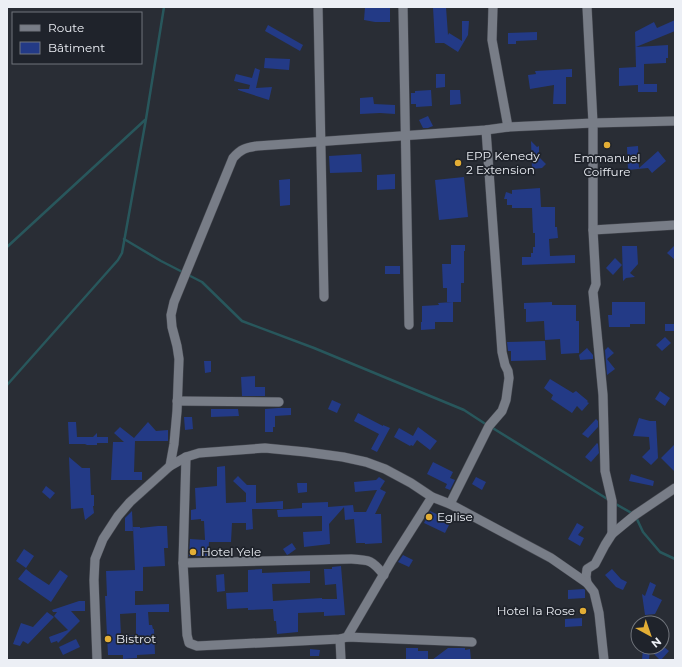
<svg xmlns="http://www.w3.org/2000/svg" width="682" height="667" font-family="Montserrat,sans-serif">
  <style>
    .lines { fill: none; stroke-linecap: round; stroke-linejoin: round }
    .stream { stroke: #28575c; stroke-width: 2.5 }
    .building { fill: #233a86; fill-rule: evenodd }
    .minor-casing { stroke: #464951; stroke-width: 10 }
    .minor { stroke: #787d87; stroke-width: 9 }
    .poi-dot { fill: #e3ae35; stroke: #1f232b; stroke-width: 1.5 }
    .labels { text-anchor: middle; stroke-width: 3.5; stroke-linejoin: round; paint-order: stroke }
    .poi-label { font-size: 12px; fill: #eceff5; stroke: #1f232b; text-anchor: start }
  </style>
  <rect width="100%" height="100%" fill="#292d35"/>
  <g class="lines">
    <g class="stream">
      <polyline points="124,239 161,261 202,282 242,321 314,348 464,410 487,425"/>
      <polyline points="7,247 145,120"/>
      <polyline points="7,385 118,260 122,253 146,119 164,7"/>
      <polyline points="491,427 609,500"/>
      <polyline points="614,503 635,515 643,532 660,552 675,559"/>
    </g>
  </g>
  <g class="building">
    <polygon points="365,7 390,7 390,22 375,22 364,20"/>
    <polygon points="433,7 446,7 448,35 449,33 462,41 462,21 469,21 468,35 458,52 444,43 435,43"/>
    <polygon points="675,20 675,31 636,47 668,45 668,58 666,58 666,63 644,64 644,84 657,84 657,92 638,92 638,85 619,86 619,68 636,67 635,32 654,22 657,28"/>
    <polygon points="268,25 303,45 300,51 265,31"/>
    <polygon points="537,32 537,40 516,41 516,44 508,44 508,33"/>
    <polygon points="265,58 290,59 289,70 264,68"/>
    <polygon points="255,68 260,70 256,88 272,87 269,100 238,90 238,89 249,89 250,85 234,81 236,74 252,78"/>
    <polygon points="572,69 572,77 566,77 566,104 553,104 554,85 530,89 528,75 536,74 535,71"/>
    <polygon points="436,74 445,74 445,87 436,88"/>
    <polygon points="431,90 432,106 416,107 416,104 411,104 411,93 415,93 415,91"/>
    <polygon points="450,90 460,90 461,104 450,105"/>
    <polygon points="373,97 374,104 395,105 395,114 380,113 360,114 360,98"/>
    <polygon points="428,116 433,126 428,128 423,128 419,120"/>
    <polygon points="531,141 537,147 539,146 539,154 537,155 546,164 542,168 532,169"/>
    <polygon points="638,146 639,168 658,151 666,161 652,173 648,168 628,170 627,147"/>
    <polygon points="361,154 362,172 330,173 329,156"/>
    <polygon points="395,174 395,189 377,190 377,175"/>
    <polygon points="464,177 468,217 439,220 435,180"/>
    <polygon points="290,179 290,205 280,206 279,180"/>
    <polygon points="540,188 541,207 555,207 555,227 557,227 558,238 549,239 550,256 575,255 575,263 522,265 522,257 531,257 531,253 533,253 533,247 535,247 535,233 533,233 532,208 512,208 512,205 507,205 507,199 504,199 506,192 512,194 512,190"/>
    <polygon points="451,245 465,245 465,251 464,251 464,283 461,283 461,302 447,302 447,288 443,288 442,264 451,264"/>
    <polygon points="675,245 675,260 667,253"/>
    <polygon points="622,246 637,246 638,264 630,273 635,277 626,278 623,281"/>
    <polygon points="615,258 622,265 613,275 606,268"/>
    <rect x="385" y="266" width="15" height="8"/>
    <polygon points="453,302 453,322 435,322 435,329 421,330 421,322 422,322 422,306 439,305 438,303"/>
    <polygon points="552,302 552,305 576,305 576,321 579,321 579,353 561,354 560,339 545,340 544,321 526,322 526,309 524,309 524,303"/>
    <polygon points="612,302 645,302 645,324 630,324 630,327 609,327 608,315 612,315"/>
    <rect x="665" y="324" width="10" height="7"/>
    <polygon points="665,337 671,343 662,351 656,345"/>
    <polygon points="545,341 546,360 511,361 511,351 508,351 507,342"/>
    <polygon points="608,347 614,353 607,359 615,369 607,375 605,350"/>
    <polygon points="587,348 593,355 593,359 580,360 579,355"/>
    <polygon points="204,361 211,361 211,372 205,373"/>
    <polygon points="255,376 255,387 265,387 265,396 242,396 241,377"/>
    <polygon points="550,379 573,393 576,391 588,401 587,402 589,403 582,411 577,406 572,413 551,399 553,395 544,388"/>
    <polygon points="660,391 670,398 665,406 655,399"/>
    <polygon points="332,400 341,404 337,413 328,409"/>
    <polygon points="278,408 291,408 291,415 275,416 275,427 273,427 273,432 265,432 265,409"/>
    <polygon points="211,409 238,409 239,416 211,417"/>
    <polygon points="358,413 383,426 383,425 390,428 377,452 371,449 379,434 354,421"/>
    <polygon points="184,417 192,417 193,429 185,430"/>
    <polygon points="639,418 650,421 656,421 658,458 651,465 642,457 650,449 649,437 633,436"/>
    <polygon points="596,419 598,421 598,427 588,438 582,434"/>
    <polygon points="68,422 76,422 77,437 93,437 97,433 97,437 108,437 108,443 97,443 97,445 85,445 87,444 69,444"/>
    <polygon points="148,422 156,431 168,430 168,441 135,441 134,472 142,472 142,480 111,480 113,442 124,442 114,433 120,427 134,438"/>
    <polygon points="418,427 437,441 430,450 417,440 413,446 411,445 410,446 394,437 399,428 413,436"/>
    <polygon points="597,443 598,444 599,453 591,462 585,457"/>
    <polygon points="675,444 675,472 661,458"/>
    <polygon points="69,457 82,468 90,468 91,495 94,495 94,506 93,506 94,513 85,520 83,508 71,509"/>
    <polygon points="433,462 453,472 450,478 455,480 450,490 445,488 447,484 427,474"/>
    <polygon points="225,466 226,503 246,502 246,493 233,481 238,476 247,485 256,485 256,503 283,501 283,509 252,509 253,529 246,530 246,523 232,523 231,542 209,542 208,556 189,556 190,539 205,540 204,521 201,521 201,519 191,520 191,510 196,509 195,488 217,486 217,467"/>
    <polygon points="631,474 654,481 653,486 629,481"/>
    <polygon points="379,477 385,481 380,489 386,492 375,514 381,514 382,543 365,544 365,543 356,543 354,519 345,520 344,507 329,524 330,544 304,547 303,532 322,531 322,516 278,517 277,510 302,508 302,503 328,502 328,507 353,505 354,512 366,512 377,490 355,492 354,482 376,480"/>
    <polygon points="476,477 486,482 482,490 472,484"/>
    <polygon points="297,483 307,483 307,492 298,493"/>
    <polygon points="46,486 55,493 50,499 42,492"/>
    <polygon points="132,511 133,531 125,531 125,518"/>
    <polygon points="430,511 451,521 445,533 424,523"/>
    <polygon points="577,523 584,527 578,535 584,538 580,546 568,539"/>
    <path d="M158 526H167L168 548H164L165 566 143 567V591H135V605L169 604V612H148L149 625H152L153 629H154L155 654 137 655V658L123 659V655H108L105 596H107L106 571 135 570 133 527H140V528ZM136 613V635L121 636 120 614Z"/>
    <polygon points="292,543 296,549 289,554 287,555 283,549"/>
    <polygon points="24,549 34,556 26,568 16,561"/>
    <polygon points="403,555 413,560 409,567 398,562"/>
    <polygon points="341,566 345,615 324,616 324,612 298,613 298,632 277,634 276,621 274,621 273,609 248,610 248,608 227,609 226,593 248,592 248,570 262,569 262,573 310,571 310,583 272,584 273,601 322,598 322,599 337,599 336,584 325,585 324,569 332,569 332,567"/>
    <polygon points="26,569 32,574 49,585 60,570 68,576 51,602 18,579"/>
    <polygon points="612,569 621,579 627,582 623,590 616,587 605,575"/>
    <polygon points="224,574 225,591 217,592 216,575"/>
    <polygon points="650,582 656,585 652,595 662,600 655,614 645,615 642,594 645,596"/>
    <polygon points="584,589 585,590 585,598 568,599 568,590"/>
    <polygon points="79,601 85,601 85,611 71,611 80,621 58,643 57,641 51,643 49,637 68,630 54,616 57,612 53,612 52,610"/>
    <polygon points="47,612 54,617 28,644 23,641 20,646 13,644 21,623 33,627"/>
    <polygon points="582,618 582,626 565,627 565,619"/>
    <polygon points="76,639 80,647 63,655 59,647"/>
    <polygon points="658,647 664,647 669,651 661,660 660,660 653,653"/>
    <polygon points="406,648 418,648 418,651 428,651 428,660 406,660"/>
    <polygon points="448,648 465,648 465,650 470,649 471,660 432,660"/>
    <polygon points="310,649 320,650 319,656 310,656"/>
    <polygon points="643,649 650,649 649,660 642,660"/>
  </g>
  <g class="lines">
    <g class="minor-casing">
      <g id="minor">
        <polyline points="318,7 324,297"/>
        <polyline points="403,7 409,325"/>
        <polyline points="493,7 492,40 508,127"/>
        <polyline points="587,7 593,123 593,230 596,284 593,292 603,395 605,471 612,501 612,534"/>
        <polyline points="593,230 675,225"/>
        <polyline points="177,401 279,402"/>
        <polyline points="186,457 183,563 187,635 189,643 197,646 340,639 347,637 472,642"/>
        <path d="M170 466 174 444 177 411 179 359 177 346 172 327 171 315 174 302 233 158C241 149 245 148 257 146L486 130 508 127 593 123 675 121"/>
        <polyline points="450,504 489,426 502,411 506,400 509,378 508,371 505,365 502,352 486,130"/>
        <path d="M183 563 351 559C370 560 372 560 384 575"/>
        <polyline points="587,583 586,577 587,569 595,564 605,545 612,534 635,515 675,488"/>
        <polyline points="347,637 392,560 432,497"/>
        <polyline points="340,639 341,660"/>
        <polyline points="97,660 94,580 95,559 103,539 118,516 130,502 170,466 186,457 199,453 265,448 306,452 343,457 366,462 385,469 411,483 432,497 450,504 551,558 587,583 594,592 599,613 604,660"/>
      </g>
    </g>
    <use href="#minor" class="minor"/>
  </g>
  <g class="poi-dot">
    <circle cx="607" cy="145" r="4"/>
    <circle cx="458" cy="163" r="4"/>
    <circle cx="429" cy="517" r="4"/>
    <circle cx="193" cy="552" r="4"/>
    <circle cx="583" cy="611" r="4"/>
    <circle cx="108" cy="639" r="4"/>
  </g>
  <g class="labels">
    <g class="poi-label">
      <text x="466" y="160">EPP Kenedy<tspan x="466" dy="14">2 Extension</tspan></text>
      <text x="607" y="162" text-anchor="middle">Emmanuel<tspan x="607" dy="14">Coiffure</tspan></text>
      <text x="437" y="521">Eglise</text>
      <text x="201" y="556">Hotel Yele</text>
      <text x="575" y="615" text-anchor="end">Hotel la Rose</text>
      <text x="116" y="643">Bistrot</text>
    </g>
  </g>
  <rect width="682" height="667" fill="none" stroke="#eceff5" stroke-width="16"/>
  <rect x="12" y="12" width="130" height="52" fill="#1f232b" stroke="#71757c"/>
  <rect x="20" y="25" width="20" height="6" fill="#787d87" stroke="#71757c"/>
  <text x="48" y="32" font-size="12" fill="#eceff5">Route</text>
  <rect x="20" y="42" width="20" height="12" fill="#233a86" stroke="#71757c"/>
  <text x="48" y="52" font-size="12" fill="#eceff5">Bâtiment</text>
  <g transform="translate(650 635) rotate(140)"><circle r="19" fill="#1f232b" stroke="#71757c"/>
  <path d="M0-3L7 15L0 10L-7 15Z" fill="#e3ae35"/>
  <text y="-6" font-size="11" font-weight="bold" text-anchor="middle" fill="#eceff5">N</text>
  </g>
</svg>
